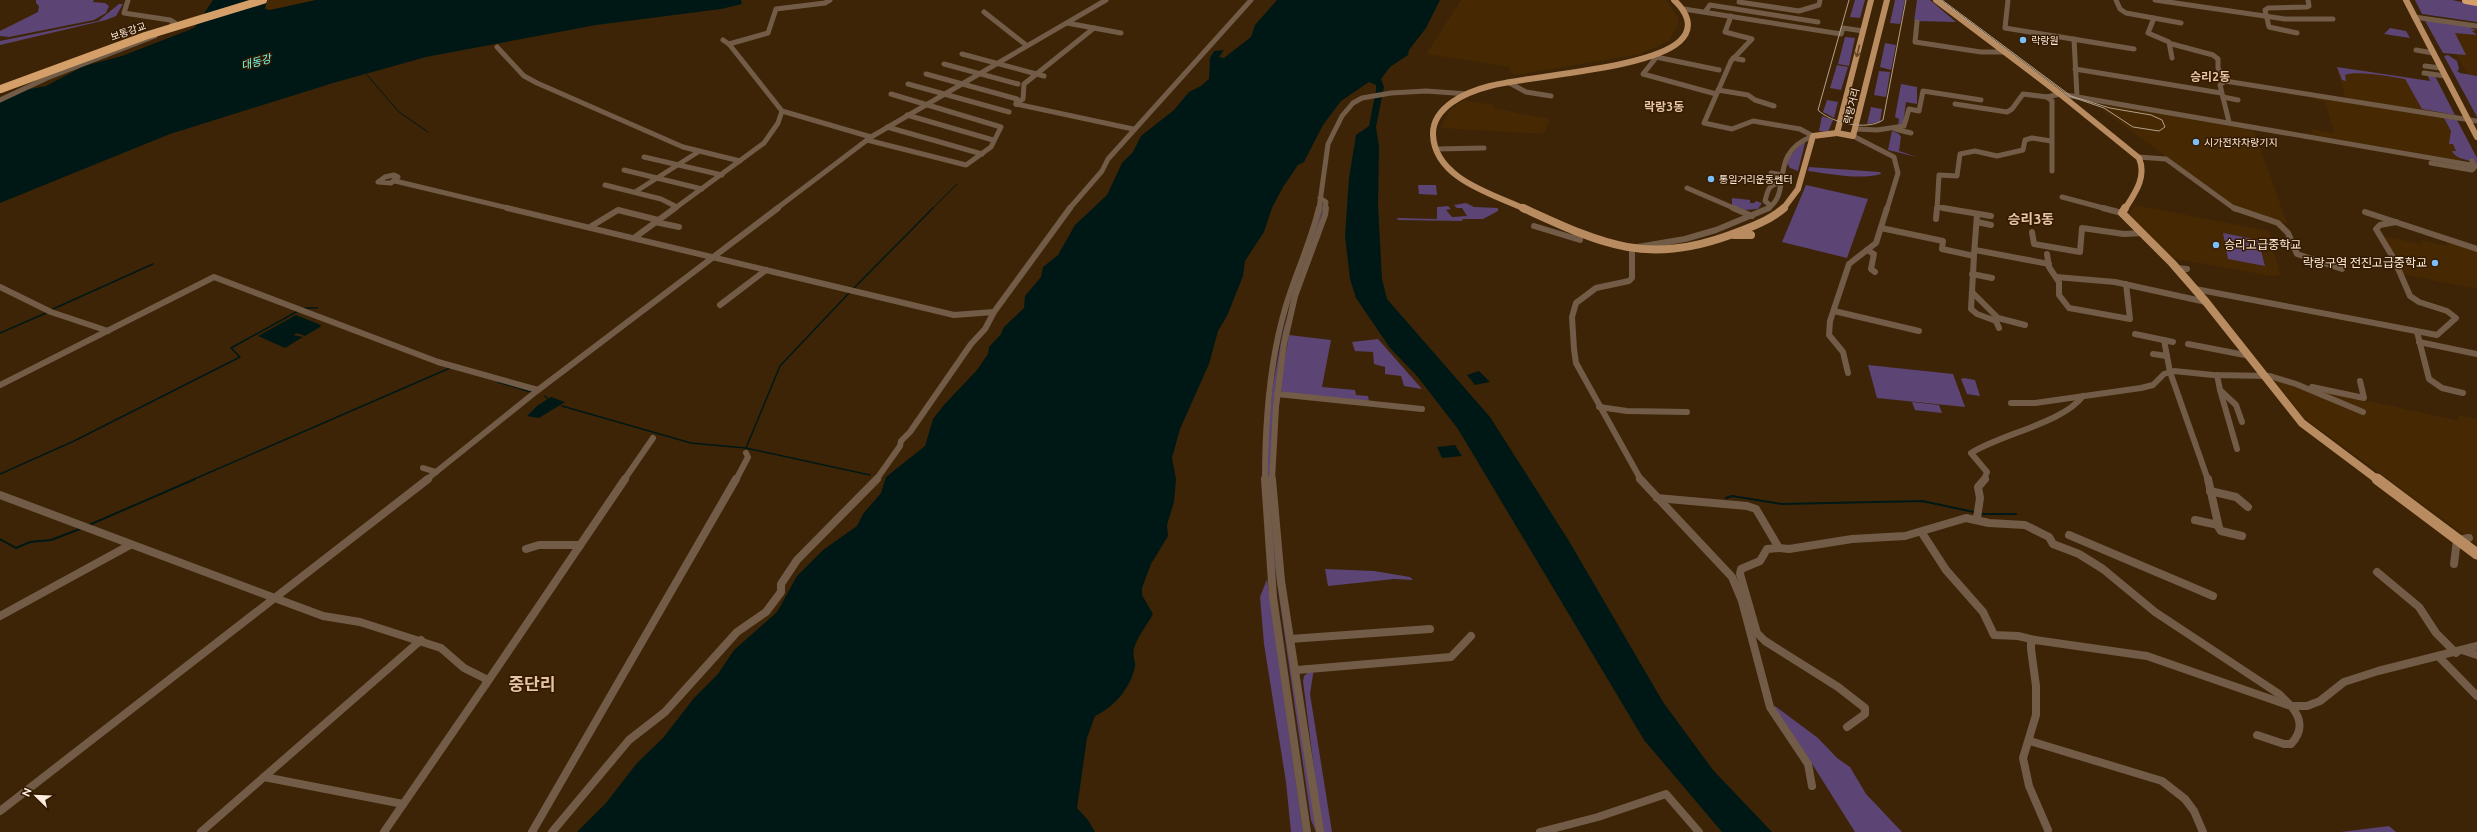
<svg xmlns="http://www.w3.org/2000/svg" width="2477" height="832" font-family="Ubuntu,'Noto Sans KR',sans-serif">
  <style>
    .built { fill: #462803 }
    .green { fill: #5c4475 }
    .water { fill: #001815 }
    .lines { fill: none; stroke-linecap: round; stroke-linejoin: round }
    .stream-far2 { stroke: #001815; stroke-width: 1 }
    .stream-far1 { stroke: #001815; stroke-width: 1.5 }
    .stream { stroke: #001815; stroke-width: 2 }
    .minor-far2 { stroke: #725c47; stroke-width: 5 }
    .minor-far1 { stroke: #725c47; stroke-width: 6 }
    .minor { stroke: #725c47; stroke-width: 8 }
    .major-far2 { stroke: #b88c60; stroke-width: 6 }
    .major-far1 { stroke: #b88c60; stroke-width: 8 }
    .major { stroke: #b88c60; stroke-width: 11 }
    .highway { stroke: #d49f69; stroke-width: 8 }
    .tram { stroke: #b39f8a; stroke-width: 1 }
    .highway-bridge { stroke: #d49f69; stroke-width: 8 }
    .oneway { stroke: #684826 }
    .poi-dot { fill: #7bbef8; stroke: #331a00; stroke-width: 1.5 }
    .labels { text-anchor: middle; stroke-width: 3; stroke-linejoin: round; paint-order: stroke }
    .far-street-label { font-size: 10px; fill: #feeddd; stroke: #331a00 }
    .far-poi-label { font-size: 10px; fill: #feeddd; stroke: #331a00; text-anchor: start }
    .far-water-label { font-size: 11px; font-style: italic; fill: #71fdee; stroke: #331a00 }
    .far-quarter-label { font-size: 12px; font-weight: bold; fill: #e7c6a7; stroke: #331a00 }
    .poi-label { font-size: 12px; fill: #feeddd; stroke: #331a00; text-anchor: start }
    .quarter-label { font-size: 14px; font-weight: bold; fill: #e7c6a7; stroke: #331a00 }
    .near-quarter-label { font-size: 17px; font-weight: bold; fill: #e7c6a7; stroke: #331a00 }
  </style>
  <rect width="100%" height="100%" fill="#3d2407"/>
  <g class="built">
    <polygon points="267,0 316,0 270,10 265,9"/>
    <polygon points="1461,0 1666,0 1678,17 1678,25 1669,41 1640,54 1515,75 1509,71 1510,67 1426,54"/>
    <polygon points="2434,18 2477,24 2477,90"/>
    <polygon points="2336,67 2432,82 2448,115 2346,99"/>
    <polygon points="2315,96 2445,118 2464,165 2307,136 2306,132 2312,133 2311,129 2334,133 2325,102 2316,100"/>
    <polygon points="1464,100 1494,105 1493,108 1549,119 1548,124 1544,134 1440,128 1451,109"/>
    <polygon points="2105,104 2253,128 2287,223 2255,216 2234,206 2101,109"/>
    <polygon points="2135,205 2269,231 2280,275 2270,276 2173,258 2132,218 2130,213"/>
    <polygon points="2382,236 2422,244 2421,240 2448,246 2445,240 2477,251 2477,289 2396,273"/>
    <polygon points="2274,380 2460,421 2458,415 2477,419 2477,544 2303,417"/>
  </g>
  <g class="green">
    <polygon points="36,0 94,0 93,2 105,3 109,6 106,13 94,20 9,37 0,36 0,31 38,12 39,6 36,3"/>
    <polygon points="1855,0 1865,0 1860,18 1850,17"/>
    <polygon points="1895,0 1905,0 1900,24 1890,23"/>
    <polygon points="1917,0 1930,0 1956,22 1914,21"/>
    <polygon points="2415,0 2452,0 2477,5 2477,22 2422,14"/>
    <polygon points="119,4 123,4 116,16 106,20 0,45 0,41 98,21"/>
    <polygon points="2424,19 2477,28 2470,28 2476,30 2472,31 2477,35 2455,33 2466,55 2443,53"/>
    <polygon points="2390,28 2406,31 2410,38 2384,34"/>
    <polygon points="1845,37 1855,38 1849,66 1838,64"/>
    <polygon points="1885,43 1896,45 1891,70 1880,67"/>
    <polygon points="2448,55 2457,61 2459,69 2457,71 2460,73 2477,76 2477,117 2444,56"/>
    <polygon points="1837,65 1848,67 1841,90 1830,88"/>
    <path d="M2337 67 2430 81 2427 74 2435 76 2455 115 2422 109 2405 79C2393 77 2357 70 2345 75L2346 81 2342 80Z"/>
    <polygon points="1879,71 1890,72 1886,97 1874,95"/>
    <polygon points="1901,84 1917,87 1917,104 1906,102 1903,124 1898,126 1899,119 1895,117"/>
    <polygon points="1827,100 1838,102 1834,118 1823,112"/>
    <polygon points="1871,107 1882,109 1880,122 1867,124"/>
    <polygon points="1822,116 1833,120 1828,132 1819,131"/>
    <path d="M2444 118 2457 120 2477 158V164C2469 159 2456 160 2452 151H2456L2453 144H2449L2451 131Z"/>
    <polygon points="1892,131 1899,134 1901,137 1899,151 1917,157 1888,150"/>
    <polygon points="1806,139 1798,171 1790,168 1787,163 1788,158"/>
    <path d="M1809 167 1880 172 1881 174C1859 180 1831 174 1808 171Z"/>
    <polygon points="1418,185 1436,185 1437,195 1419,194"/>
    <polygon points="1806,185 1868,199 1847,258 1782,242"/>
    <polygon points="1732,198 1750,200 1750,203 1754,203 1756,201 1762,203 1758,209 1745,210 1732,205"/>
    <polygon points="1323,202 1325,203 1283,347 1272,477 1316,832 1311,820 1270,533 1267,441 1273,385 1283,331"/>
    <polygon points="1466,203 1474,207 1498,208 1498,211 1483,219 1463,219 1462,221 1398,220 1397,218 1437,219 1437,207 1448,206 1451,209 1446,210 1452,217 1467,216 1462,208 1457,208 1454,205"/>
    <polygon points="2223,233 2258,240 2265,266 2228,259"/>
    <polygon points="1289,335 1331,340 1322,387 1355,390 1356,395 1368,396 1369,401 1283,394 1280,388"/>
    <polygon points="1378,339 1422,389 1404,386 1401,376 1385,374 1385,367 1374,364 1373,352 1355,351 1352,342"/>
    <polygon points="1868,365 1953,374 1965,407 1877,398"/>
    <polygon points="1964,378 1975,380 1980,396 1967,394 1961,379"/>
    <polygon points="1912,402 1939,405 1942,413 1915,410"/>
    <polygon points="1325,569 1374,571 1410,577 1413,580 1394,579 1328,586"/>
    <polygon points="1267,579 1303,832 1291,832 1286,782 1264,644 1260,597"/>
    <polygon points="1314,668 1310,694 1332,832 1322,832 1303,681 1304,676"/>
    <polygon points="1775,706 1818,738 1837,758 1850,767 1866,794 1902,832 1855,832 1809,759 1775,711"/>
    <polygon points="2389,826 2396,832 2341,832"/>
  </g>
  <g class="water">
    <polygon points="213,0 267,0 265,9 270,10 316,0 741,0 742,4 721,9 596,25 426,57 333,83 170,134 0,203 0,102 25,90 46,86 84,66 122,56 189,30 195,27"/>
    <path d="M1277 0H1440L1426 28 1409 50 1408 55 1390 67 1381 79 1384 87 1376 127 1379 147 1378 205 1382 279 1387 299 1490 417 1569 541 1663 702 1713 770 1772 832H1722L1644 740 1458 429 1417 376 1390 348 1356 298 1350 279 1345 236 1349 178 1356 135 1369 126 1376 90V85L1369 82 1341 101 1323 125 1304 162 1298 165 1283 187 1272 208 1264 232 1245 261 1243 276 1227 316 1218 331 1209 364 1180 429 1172 458 1176 479 1174 502 1167 525 1168 536 1151 564 1142 588V595L1153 614C1147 625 1137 637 1134 649 1132 656 1136 661 1135 667 1130 689 1114 707 1095 716L1087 738 1077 808 1088 820 1095 832H577L606 803 637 763 663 738 694 698 718 674 734 650 777 612 797 576 823 550 857 526 863 514 881 493 886 477 925 446 933 419 943 406 977 370 988 354 989 347 1001 334 1004 327 1024 308 1025 296 1041 277 1043 267 1058 255 1075 225 1107 195 1122 163 1133 152 1141 136 1174 110 1189 92 1201 86 1209 79 1210 58 1214 51 1224 50 1219 57 1224 58 1251 37 1255 25Z"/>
    <polygon points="296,315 321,325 320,327 305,336 297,333 293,335 303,337 285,348 258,336"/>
    <polygon points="1479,371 1490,382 1475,385 1467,375"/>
    <polygon points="551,397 565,402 539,418 527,416 537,406"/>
    <polygon points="1455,445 1462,456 1442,458 1437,447"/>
  </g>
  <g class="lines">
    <g class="stream-far2">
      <polyline points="367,75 399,112 428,132"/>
      <polyline points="932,209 957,184"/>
    </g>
    <g class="stream-far1">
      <polyline points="853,289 933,208"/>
      <polyline points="305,308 317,308"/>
      <polyline points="53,309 153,264"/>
      <polyline points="0,333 46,313"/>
      <polyline points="498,382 531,392"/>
      <polyline points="545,396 548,399"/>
      <polyline points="562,406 691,443 746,448 870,475"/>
      <polyline points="746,448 780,366 849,293"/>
      <polyline points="0,474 74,441 240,357 231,348 298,311"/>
      <polyline points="192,480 450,368"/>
    </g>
    <g class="stream">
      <polyline points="1726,498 1732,496 1782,504 1922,501 1974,512"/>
      <polyline points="1982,514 2016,514"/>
      <polyline points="89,525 195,479"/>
      <polyline points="0,539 16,548 30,542 51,540 80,529"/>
    </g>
    <g class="minor-far2">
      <polyline points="128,0 124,13 170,20 175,23 169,28"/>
      <polyline points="2008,0 2005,28 2134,49"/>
      <polyline points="2116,0 2120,9 2126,13 2181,23"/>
      <polyline points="2155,0 2285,19 2333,19"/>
      <polyline points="1739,2 1799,11 1819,5 1820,0"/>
      <polyline points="1684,9 1841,34 1843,28 1863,31"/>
      <polyline points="984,12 1026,45"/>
      <polyline points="1705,12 1710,5 1818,22"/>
      <polyline points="1731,16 1725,32 1752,39 1731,61 1704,123 1732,129 1753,121 1800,129 1813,136"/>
      <polyline points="2414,17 2477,26"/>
      <polyline points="2154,18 2148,33 2169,42 2172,58"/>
      <polyline points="1917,22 1915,42 1981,52 2005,52"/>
      <polyline points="1067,23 1094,28"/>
      <polyline points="2297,33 2269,27 2265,10 2268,8 2307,7 2309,6 2308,0"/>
      <polyline points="2074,39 2077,96"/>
      <polyline points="723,40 729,44 782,111 871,137"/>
      <polyline points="729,44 768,33 776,9 825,3 830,0"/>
      <polyline points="2172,44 2213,55 2218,59 2218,68 2225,81"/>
      <polyline points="497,47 524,76 537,83 683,147 740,161"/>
      <polyline points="2416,50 2433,53"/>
      <polyline points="962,54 1044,76"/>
      <polyline points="1651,56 1655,59 1643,74 1716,94"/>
      <polyline points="1651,56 1719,70"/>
      <polyline points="1733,58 1743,60"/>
      <polyline points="944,64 1018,84"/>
      <polyline points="2425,66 2441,68"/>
      <polyline points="2075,69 2221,93"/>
      <polyline points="2424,73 2445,76"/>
      <polyline points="926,74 1017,99 1016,104"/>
      <polyline points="1508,82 1526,92 1551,96"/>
      <polyline points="908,84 1009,112"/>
      <polyline points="1718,90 1748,95 1755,100 1774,106"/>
      <polyline points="2047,97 2052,101 2052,171"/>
      <polyline points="2223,97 2238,100"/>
      <polyline points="0,100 47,78 155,36"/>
      <polyline points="1016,104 1023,99 1024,84 1094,28 1121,33"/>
      <polyline points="1016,104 1133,129"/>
      <polyline points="1955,104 2007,112 2012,109 2023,94 2047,97 2060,94 2477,166"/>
      <polyline points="907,115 993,140"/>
      <polyline points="2229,122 2220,85 2225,81 2477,121"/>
      <polyline points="887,127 982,154"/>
      <polyline points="1856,129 1877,130 1904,126 1909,109 1919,111 1923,91 1981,100"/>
      <polyline points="1895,129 1911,133"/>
      <polyline points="1853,136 1894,157 1898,173 1887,209"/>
      <polyline points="867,140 966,165 991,147 1001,127 891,94"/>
      <polyline points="1437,149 1484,148"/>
      <polyline points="644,157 722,175"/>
      <polyline points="2138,157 2166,159 2235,209"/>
      <polyline points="2431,163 2472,170 2474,168 2472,161"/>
      <polyline points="624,170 702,189"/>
      <polyline points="1771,173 1782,175"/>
      <polygon points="394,175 398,177 391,183 378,182 385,177"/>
      <polyline points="395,181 512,209"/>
      <polyline points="605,185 661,199 677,207"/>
      <polyline points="1687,188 1736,209"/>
      <polyline points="635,192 698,152"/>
      <polyline points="2062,197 2107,209"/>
      <polyline points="1320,198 1326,202 1325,209"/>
      <path d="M1771 206 1765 201C1768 190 1768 185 1780 183"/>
      <polyline points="1937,207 1949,209"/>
      <polyline points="674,209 764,143 778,123 782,111"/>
      <polyline points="776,209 871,137 1106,0"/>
      <polyline points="1069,209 1102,171 1108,159 1251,0"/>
      <polyline points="1319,209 1328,144 1342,116 1353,103 1362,98 1391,93 1426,91 1468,94"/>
      <path d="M1767 209C1794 193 1766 154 1813 136"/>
      <polyline points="1937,209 1939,175 1957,176 1960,154 1975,151 1997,156 2023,150 2025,140 2032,138 2051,141"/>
    </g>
    <g class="minor-far1">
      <polyline points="507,208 954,315 994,312 1070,208"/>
      <polyline points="1733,208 1752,216"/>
      <polyline points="1943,208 1991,216"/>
      <polyline points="2103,208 2122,213"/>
      <polyline points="2234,208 2278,223 2288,233 2297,254 2342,269"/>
      <polyline points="2365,212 2477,249"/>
      <polyline points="1936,219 1937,208"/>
      <polyline points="655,222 679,227"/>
      <polyline points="1977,222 1991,225"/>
      <polyline points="1534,226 1580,240"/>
      <polyline points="590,227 618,210 658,220"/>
      <polyline points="1881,228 1943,241 1942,249 1974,256 1971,309 1977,314 1996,321 1999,328"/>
      <polyline points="2032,232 2034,244 2080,252 2082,228 2124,234 2143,233"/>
      <polyline points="634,238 675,208"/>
      <polyline points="1867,250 1874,254 1871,269 1875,272"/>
      <polyline points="1975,250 2049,264"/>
      <polyline points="1974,254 1977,215"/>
      <polyline points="2047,254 2049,267 2059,282 2059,295 2069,308 2130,319 2126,284"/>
      <polyline points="2176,268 2187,269"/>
      <polyline points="1972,274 1992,278"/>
      <polyline points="2056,277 2115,282 2206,302"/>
      <polyline points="0,287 51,312 108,331"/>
      <polyline points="2195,289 2437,335 2456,318 2447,311 2419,302 2410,296 2394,259 2376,229 2380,225 2396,222"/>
      <polyline points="1972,292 1998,318 2025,325"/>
      <polyline points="720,305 766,270"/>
      <polyline points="1834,311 1919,331"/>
      <polyline points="2417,332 2429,379 2442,388 2463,393"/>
      <polyline points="2135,334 2173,342"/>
      <polyline points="2164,340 2170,372 2208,480"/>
      <polyline points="2419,342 2477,354"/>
      <polyline points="2188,344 2250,356"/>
      <polyline points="2153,354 2167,356"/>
      <polyline points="1848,373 1843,352 1829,335 1830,321 1849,264 1876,243 1887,208"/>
      <polyline points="2217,375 2220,390 2236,405 2242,422"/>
      <polyline points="0,385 214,277 438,362 538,390"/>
      <polyline points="2312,387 2364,398 2360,381"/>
      <polyline points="2220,390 2237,449"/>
      <polyline points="1277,394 1422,409"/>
      <polyline points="2011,403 2035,403 2141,388 2153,385 2164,374 2174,371 2213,375 2270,376 2296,384 2363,412"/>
      <polyline points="1599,407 1627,411 1687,412"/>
      <polyline points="423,468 436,472"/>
      <polyline points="426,480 538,390 778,208"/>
      <polyline points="624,480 653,438"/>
      <polyline points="736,480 748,457 746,453"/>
      <polyline points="876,480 900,446 901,441 910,432 971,344 985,329 994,312"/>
      <path d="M1265 480C1265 423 1269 364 1285 309 1295 275 1311 242 1319 208"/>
      <polyline points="1272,480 1276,407 1284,344 1295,296 1325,215 1326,208"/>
      <polyline points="1641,480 1576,363 1574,349 1572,317 1576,303 1596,288 1629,281 1632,278 1632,248 1685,239 1716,230 1769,208"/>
      <path d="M1984 480 1987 472 1971 453C2001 434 2063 423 2083 396"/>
    </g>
    <g class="minor">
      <polyline points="1265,479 1273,597 1307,832"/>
      <polyline points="1272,479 1281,581 1320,832"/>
      <polyline points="1640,479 1732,577 1742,601 1770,707 1808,764 1812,786"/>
      <polyline points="2208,479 2219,528 2221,531 2242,536"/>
      <polyline points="2210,491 2236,497 2248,507"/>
      <polyline points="0,495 323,616 360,622 441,648 464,668 486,679 486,684 384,832"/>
      <polyline points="1657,498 1747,506 1756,509 1779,548 1789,549 1852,539 1905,536 1966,518 1989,523 2025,525 2049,537 2053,544 2079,554 2103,569 2155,612 2279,694 2291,706 2307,706 2320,701 2344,682 2378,671 2477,646"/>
      <polyline points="1977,518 1980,498 1978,487 1985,479"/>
      <polyline points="2195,520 2218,525"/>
      <polyline points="1922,533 1946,570 1983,612 1994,635 2018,636 2035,640"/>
      <polyline points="2069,535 2213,596"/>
      <polyline points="1779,548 1767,549 1760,561 1741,569 1740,574 1757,633 1765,641 1838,687 1865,708 1865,714 1847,727"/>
      <polyline points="526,549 539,545 580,545"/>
      <polyline points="2454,564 2457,540 2469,538"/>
      <polyline points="2377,572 2419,607 2436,633 2456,653"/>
      <polyline points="0,616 130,545"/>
      <polyline points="1290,639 1430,629"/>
      <polyline points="2465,651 2477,655"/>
      <polyline points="2438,656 2477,696"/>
      <polyline points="1297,670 1451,657 1471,636"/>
      <polyline points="486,684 625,479"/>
      <polyline points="2030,741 2162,781 2185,799 2194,811 2203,832"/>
      <polyline points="264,777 403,804"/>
      <polyline points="0,811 428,479"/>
      <path d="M2048 830 2029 786 2023 758 2036 715V686L2031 649V643L2035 640 2147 656 2291 706C2302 719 2303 731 2291 744H2284L2257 735"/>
      <polyline points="201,832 421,640"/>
      <polyline points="532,832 736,479"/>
      <polyline points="552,832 629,740 665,712 737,632 766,612 781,592 781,584 797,560 877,479"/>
      <polyline points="1540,832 1598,817 1666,794 1699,832"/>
    </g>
    <g class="major-far2">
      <polyline points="1871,0 1837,133 1853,136 1887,0"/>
      <path d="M1936 0 2060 94 2139 158C2147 177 2135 193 2125 209"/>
      <polyline points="2406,0 2477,137"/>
      <path d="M1525 209C1493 194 1435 179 1433 135 1432 107 1466 92 1490 86 1534 75 1650 69 1680 41 1695 27 1686 11 1674 0"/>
      <polyline points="1783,209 1798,189 1813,136 1837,133"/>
    </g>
    <g class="major-far1">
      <path d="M1523 208C1600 243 1645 266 1730 235 1749 228 1769 221 1784 208"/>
      <polyline points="2125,208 2122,213 2172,263 2206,302 2302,423 2378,480"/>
      <polyline points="1734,235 1751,235"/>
    </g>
    <polyline class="major" points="2377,479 2477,554"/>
    <polyline class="highway" points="2466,0 2477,2"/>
    <g class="tram">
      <path d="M1849 0 1818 110C1831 123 1867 131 1883 120L1906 0"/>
      <polyline points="1940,0 2069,96 2104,108 2133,127 2159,131 2165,127 2162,120 2151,115 2110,108 2071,96 1942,0"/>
    </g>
    <polyline class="highway-bridge" points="1,89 145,36 263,0"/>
  </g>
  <defs><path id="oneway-shaft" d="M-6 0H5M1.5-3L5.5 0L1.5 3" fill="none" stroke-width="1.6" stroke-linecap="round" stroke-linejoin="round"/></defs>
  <use class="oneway" href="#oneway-shaft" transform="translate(1858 51) rotate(104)"/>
  <g class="poi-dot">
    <circle cx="2023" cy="40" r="4"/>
    <circle cx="2196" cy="142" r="4"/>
    <circle cx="1711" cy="179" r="4"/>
    <circle cx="2216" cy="245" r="4"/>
    <circle cx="2435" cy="263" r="4"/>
  </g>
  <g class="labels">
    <g class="far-street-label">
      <text transform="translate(128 31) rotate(-19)" y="4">보통강교</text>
      <text transform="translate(1851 106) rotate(-76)" y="4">락랑거리</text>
    </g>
    <g class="far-poi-label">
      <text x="2031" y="44">락랑원</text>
      <text x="2204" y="146">시가전차차량기지</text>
      <text x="1719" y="183">통일거리운동쎈터</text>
    </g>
    <g class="far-water-label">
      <text transform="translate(256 62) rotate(-15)" y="4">대동강</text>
    </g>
    <g class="far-quarter-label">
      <text x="2210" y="81">승리2동</text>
      <text x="1664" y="111">락랑3동</text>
    </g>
    <g class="poi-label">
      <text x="2224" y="249">승리고급중학교</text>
      <text x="2427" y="267" text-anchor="end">락랑구역 전진고급중학교</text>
    </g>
    <g class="quarter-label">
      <text x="2031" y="224">승리3동</text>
    </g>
    <g class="near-quarter-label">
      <text x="532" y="690">중단리</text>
    </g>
  </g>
  <g transform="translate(36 796) rotate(293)" stroke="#331a00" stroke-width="3" paint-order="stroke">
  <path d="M0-3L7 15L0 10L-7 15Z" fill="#feeddd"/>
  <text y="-6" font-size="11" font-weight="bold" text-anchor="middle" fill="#feeddd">N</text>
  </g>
</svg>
